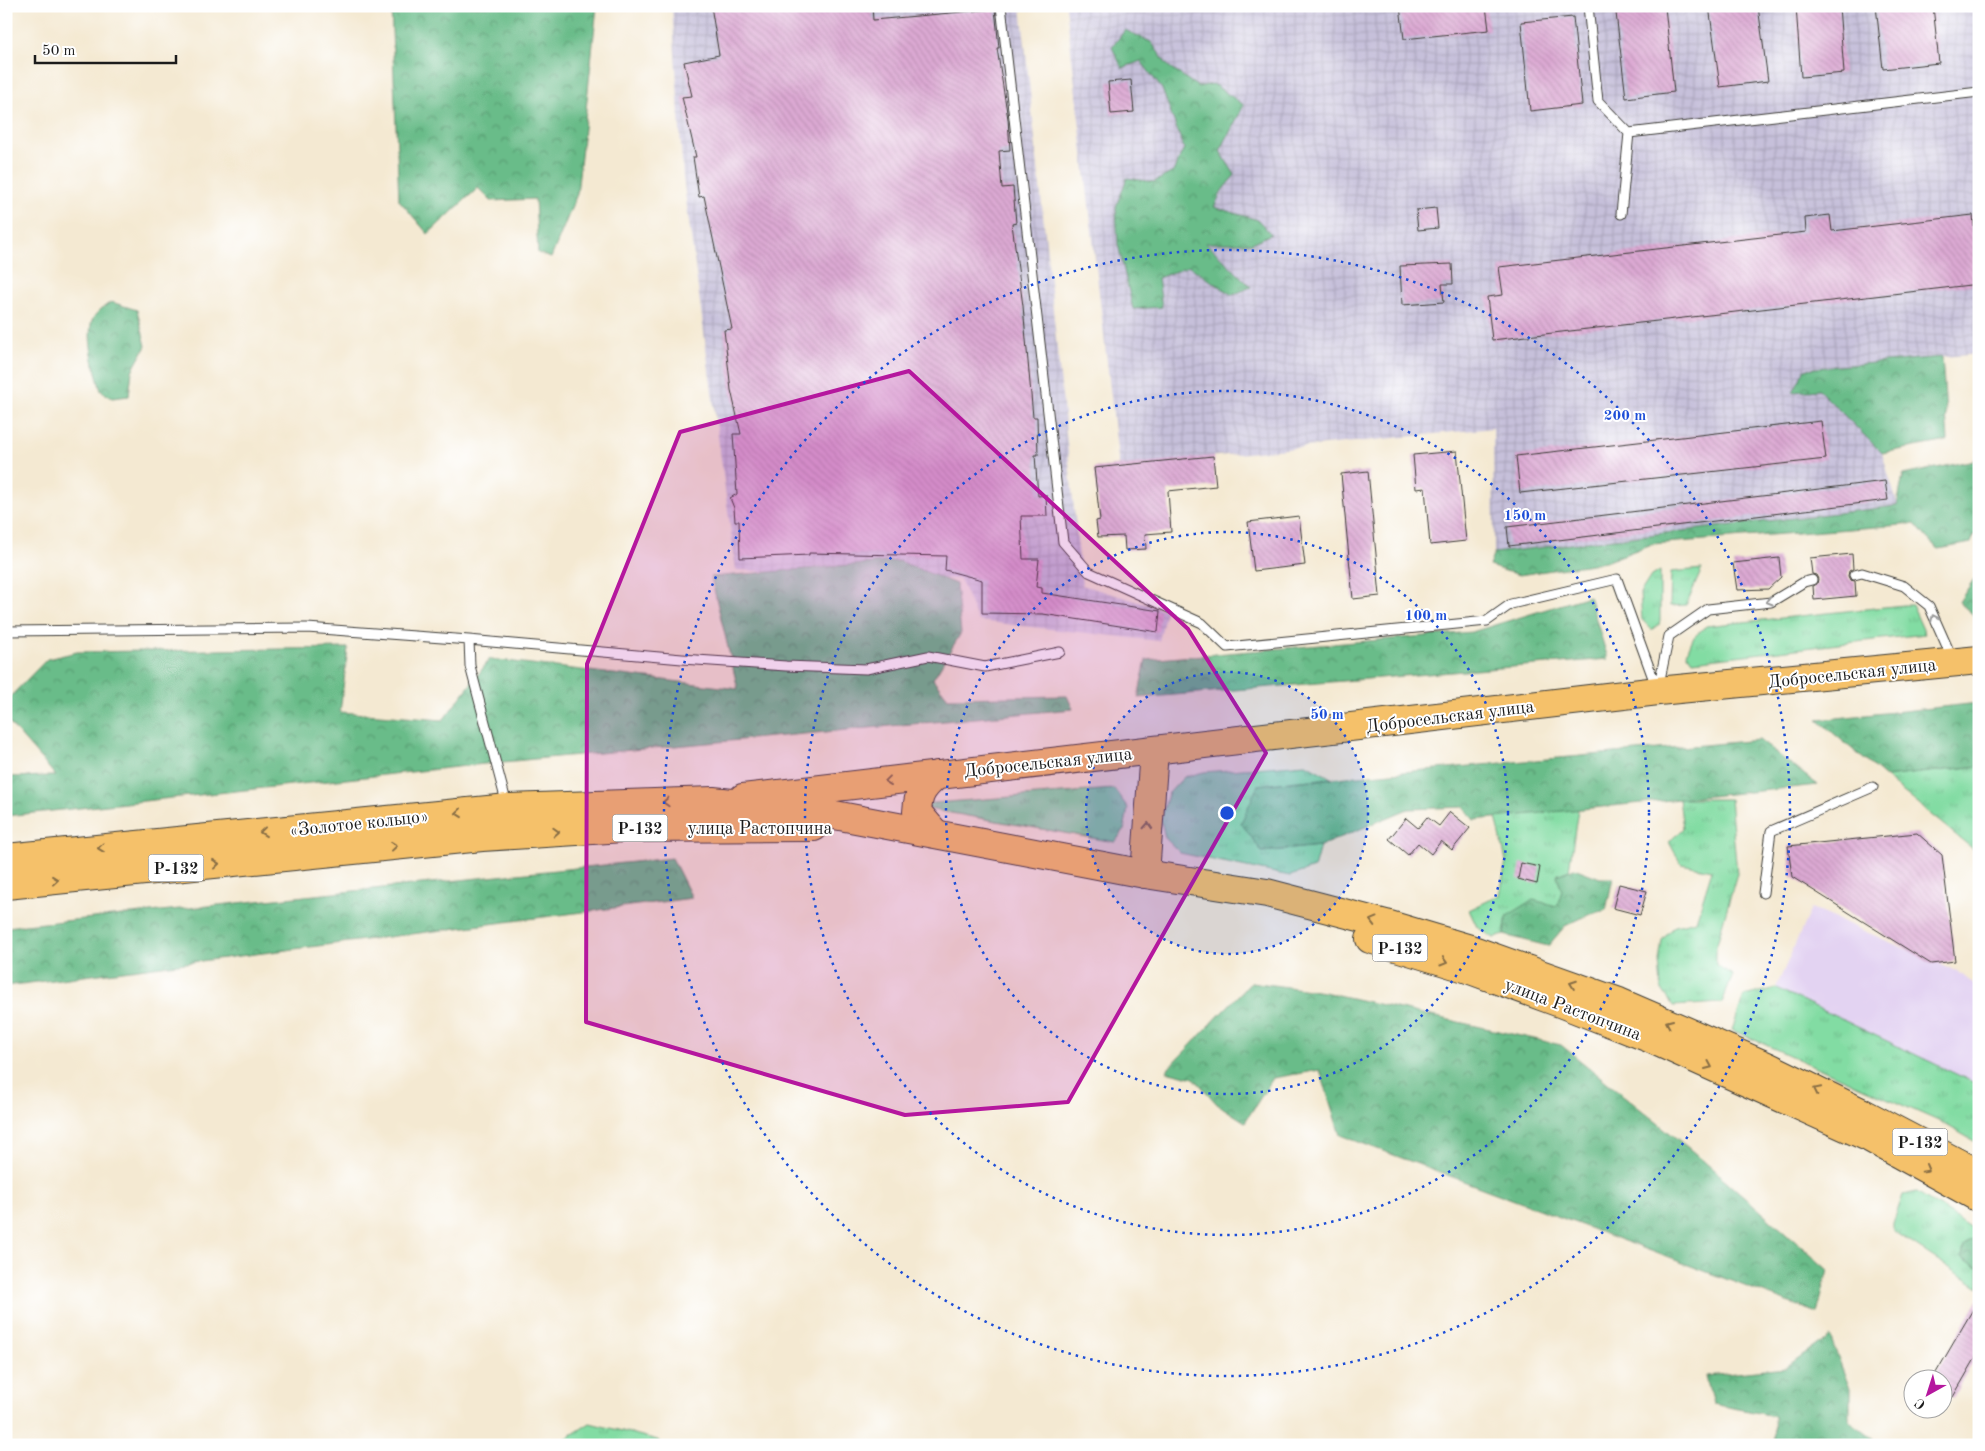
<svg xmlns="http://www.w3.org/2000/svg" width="1985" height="1451" viewBox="0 0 1985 1451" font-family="'Old Standard TT',serif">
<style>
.built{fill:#e3d3f2}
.industrial{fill:url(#industrial-grid)}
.grass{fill:url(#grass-tufts);stroke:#4f7c60}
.forest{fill:url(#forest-crowns);stroke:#426c52}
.building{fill:url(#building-back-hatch)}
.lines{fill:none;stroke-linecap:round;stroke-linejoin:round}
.service-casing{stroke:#3c3b37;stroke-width:11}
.primary-casing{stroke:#3c3b37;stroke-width:30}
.trunk-casing{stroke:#3c3b37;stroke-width:30}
.service{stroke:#fff;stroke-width:9}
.primary{stroke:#f5c16b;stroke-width:28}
.trunk{stroke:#f5c16b;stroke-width:28}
.oneway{stroke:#999}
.oneway2{stroke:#886e44}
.marked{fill:#b5179e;fill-opacity:0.2;stroke:#b5179e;stroke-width:4;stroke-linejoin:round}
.ring{fill:none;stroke:#1d4ed8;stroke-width:2.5;stroke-dasharray:2.5 5}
.labels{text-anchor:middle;stroke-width:4;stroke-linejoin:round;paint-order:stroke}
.shield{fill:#fff;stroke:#606060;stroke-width:1}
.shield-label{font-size:16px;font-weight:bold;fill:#1c1c1c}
.street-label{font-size:18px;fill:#1c1c1c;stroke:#fff}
.centre{fill:#1d4ed8;stroke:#fff;stroke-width:2.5}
.ring-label{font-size:15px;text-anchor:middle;font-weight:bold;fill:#1d4ed8;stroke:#fff;stroke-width:4;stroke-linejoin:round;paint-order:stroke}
</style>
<defs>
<pattern id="industrial-grid" width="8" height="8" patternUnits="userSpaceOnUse" patternTransform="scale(1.25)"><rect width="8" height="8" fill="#c6c0da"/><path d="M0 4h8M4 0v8" fill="none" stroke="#aaa4ba"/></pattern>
<pattern id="grass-tufts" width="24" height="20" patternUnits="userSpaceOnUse" patternTransform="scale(1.25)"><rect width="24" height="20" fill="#82dca3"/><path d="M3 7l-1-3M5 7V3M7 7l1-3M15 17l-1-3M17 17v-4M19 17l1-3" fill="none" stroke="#70bc8c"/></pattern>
<pattern id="forest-crowns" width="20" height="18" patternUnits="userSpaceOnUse" patternTransform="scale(1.25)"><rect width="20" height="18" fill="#69bc89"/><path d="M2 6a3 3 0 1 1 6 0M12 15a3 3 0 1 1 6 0" fill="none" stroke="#56986f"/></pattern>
<pattern id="building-back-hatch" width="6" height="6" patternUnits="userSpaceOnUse" patternTransform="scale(1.25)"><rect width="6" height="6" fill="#dca9d3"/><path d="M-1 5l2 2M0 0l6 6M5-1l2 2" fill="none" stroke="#bc91b5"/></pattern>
</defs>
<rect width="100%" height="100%" fill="#fff"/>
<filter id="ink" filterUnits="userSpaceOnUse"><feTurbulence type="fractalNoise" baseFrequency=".02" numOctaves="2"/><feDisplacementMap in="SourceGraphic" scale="10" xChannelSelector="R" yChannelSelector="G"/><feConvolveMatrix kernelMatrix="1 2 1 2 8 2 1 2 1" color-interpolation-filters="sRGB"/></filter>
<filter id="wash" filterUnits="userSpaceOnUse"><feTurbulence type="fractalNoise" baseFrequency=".0096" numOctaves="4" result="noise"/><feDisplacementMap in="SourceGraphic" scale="20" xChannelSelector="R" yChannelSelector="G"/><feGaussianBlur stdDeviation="1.12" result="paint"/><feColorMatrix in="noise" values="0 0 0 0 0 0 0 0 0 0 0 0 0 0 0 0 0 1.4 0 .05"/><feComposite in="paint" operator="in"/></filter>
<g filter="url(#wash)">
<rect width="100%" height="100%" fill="#f4e9d2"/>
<path class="built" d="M1811 908 1959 972 1979 989V1085L1776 988Z"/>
<path class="industrial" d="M672 6H1021L1082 585 1166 610 1159 641 978 621 960 579 736 570 683 177Z
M1066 6H1979V354L1805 369 1819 389 1882 453 1898 506 1494 553 1493 428 1119 466Z"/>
<path class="grass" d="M1702 569 1686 605 1670 606 1671 572Z
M1660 571V621L1659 625 1652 630 1642 620 1640 593 1651 576Z
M1903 605H1912L1925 634 1693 661 1687 653 1693 638 1706 626Z
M1306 764 1331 778 1258 785 1262 852 1320 846 1314 868 1290 876 1180 853 1165 838 1161 820 1168 794 1184 777 1204 772Z
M1979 766V851L1973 849 1885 777Z
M1114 789 1128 808 1124 830 1115 842 923 808 922 804Z
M1679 799H1730L1737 873 1716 947V965L1733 975 1722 1003 1673 1006 1661 988 1659 961 1662 940 1675 926 1696 921 1712 870 1681 864 1669 842 1683 828Z
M1578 809 1569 870 1557 875 1562 891 1557 906 1507 916 1504 935 1494 938 1477 927 1469 910 1500 895 1506 861 1496 817Z
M1776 988 1979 1085V1144L1943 1123 1732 1030 1744 996Z
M1917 1192 1977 1232 1979 1237 1964 1245 1962 1257 1979 1268V1287L1893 1231V1223L1903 1195Z
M590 1423 658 1440 661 1445H556Z"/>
<path class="forest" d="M391 6H597L577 194 551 258 538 253 535 199 491 201 478 188 428 234 399 200Z
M1125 30 1151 42 1168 66 1198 87 1213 84 1244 105 1220 151 1235 175 1223 189 1214 207 1258 220 1271 234 1252 243H1206L1251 287 1232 295 1189 266 1158 278 1162 307 1133 309 1118 244 1116 207 1127 178 1154 182 1173 172 1184 148 1162 89 1141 61 1122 68 1112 47Z
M111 302 137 310 146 346 132 371 129 396 112 398 101 391C96 373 86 339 92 321 95 312 104 307 111 302Z
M1942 357 1948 441 1882 453 1819 390 1793 392 1805 369Z
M1979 459V536L1974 535 1971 543 1939 549C1928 541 1924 534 1915 524L1652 544 1605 562 1519 575 1489 566 1494 553 1897 506 1903 475Z
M899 561 956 584 961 633 933 679 948 698 1067 696 1073 709 503 762 6 816V777L56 776 6 719V701L47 659 77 652 348 648 340 712 443 720 490 659 738 689 711 577Z
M1979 578V620L1959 602 1974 579Z
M1589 596 1608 659 1138 698 1146 660 1472 632Z
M1979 703V766L1885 777 1818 720Z
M1759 740 1818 785 1474 820 1464 807 1408 809 1320 846 1262 852 1241 823 1258 785Z
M672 858 692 898 6 986V927Z
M1574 868 1600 878H1613L1606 910 1588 915 1565 926 1548 946 1504 935 1507 916 1533 900 1557 906 1562 891 1557 875Z
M1251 982 1324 992 1561 1045 1691 1150 1828 1270 1817 1313 1340 1135 1320 1070 1273 1078 1245 1122 1217 1104 1194 1078 1166 1071Z
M1979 1237V1268L1962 1257 1964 1245Z
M1830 1336 1850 1389V1421L1882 1445H1775L1774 1416 1713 1404 1706 1376 1786 1368Z"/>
<g id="blocks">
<path class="building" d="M711 6H872L873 20 995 9 999 48H997L1008 119 1010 150 999 151 1002 188 1013 187 1016 223 1012 224 1023 306 1033 417H1037L1038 455H1035L1038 496 1046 495 1047 516H1021L1023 559H1039L1036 587 1042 588V593L1160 611 1158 632 1043 614 982 613V580L945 570 946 556 809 553V555L740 558 739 521H735L734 508 730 498 737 494 733 434H741L731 390 724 330 732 329 704 196 699 197 693 157H696L682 97 692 96 684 62 719 55Z
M1400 6H1486L1489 30 1404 39Z
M1709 6H1758L1768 81 1720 87Z
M1796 6H1839L1844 73 1801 77Z
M1876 6H1933L1939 63 1883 69Z
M1665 7 1674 92 1626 98 1616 13Z
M1573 17 1582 105 1530 111 1521 22Z
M1131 80 1134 112 1111 114 1108 82Z
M1436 208 1438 228 1418 230 1416 210Z
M1830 215 1832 231 1973 215 1979 284 1492 340 1487 297 1503 295 1499 267 1806 232 1805 218Z
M1452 264 1453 284H1442L1444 302 1402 305 1400 266Z
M1821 421 1826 459 1520 493 1516 456Z
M1457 451 1466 541 1430 545 1425 488 1416 489 1413 455Z
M1213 456 1216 486 1168 491 1171 532 1145 534 1146 549 1125 550 1124 536 1098 537 1096 521 1100 520 1094 468Z
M1368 471 1380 596 1353 599 1341 474Z
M1885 481 1888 500 1509 546 1507 527Z
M1299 516 1305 565 1254 571 1248 522Z
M1852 554 1853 569 1849 571 1848 576 1850 580 1855 581 1856 596 1814 600 1813 586 1817 584 1818 579 1816 575 1812 574 1810 558Z
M1779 558 1781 577 1768 589 1737 590 1733 563Z
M1450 812 1470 828 1452 850 1441 841 1431 854 1418 843 1408 855 1389 839 1406 818 1418 828 1427 817 1439 826Z
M1917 833 1942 855 1955 961 1931 964 1792 877 1788 846Z
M1521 863 1540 867 1537 884 1518 879Z
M1619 884 1647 891 1640 915 1613 908Z
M1979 1299V1352L1953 1397 1942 1391V1378H1933Z"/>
</g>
</g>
<g filter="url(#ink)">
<use href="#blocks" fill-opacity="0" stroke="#3c3b37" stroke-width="1"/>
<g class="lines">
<defs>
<path id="service" d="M1001 6 1063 542 1089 572 1202 623 1227 647 1487 621 1511 604 1617 579 1657 689
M1588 6 1598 101 1629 133
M1621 214 1629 133 1979 92
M1854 575 1862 573 1904 586 1929 606 1953 660
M6 631 307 628 469 640 682 659 786 666 866 669 928 656 985 667 1060 652
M469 640 470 666 507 805
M1658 689 1669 636 1708 609 1771 602 1804 582 1812 580
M1763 893 1771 831 1873 787"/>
<path id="primary" d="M743 798 1658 691 1979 660
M935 833 917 812C918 793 923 787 937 775
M1145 874 1154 751"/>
<path id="trunk" d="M6 858 508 808 713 801 819 812 1145 874 1267 893 1386 924 1470 949 1619 1002 1767 1066 1861 1112 1979 1174
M6 885 482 837 624 828 814 827
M1370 939 1465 968 1560 1003 1649 1038 1868 1137 1979 1198"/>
</defs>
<use href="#service" class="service-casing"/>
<use href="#primary" class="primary-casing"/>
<use href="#trunk" class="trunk-casing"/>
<use href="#service" class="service"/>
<use href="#primary" class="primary"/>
<use href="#trunk" class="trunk"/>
</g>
<defs><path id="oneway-chevron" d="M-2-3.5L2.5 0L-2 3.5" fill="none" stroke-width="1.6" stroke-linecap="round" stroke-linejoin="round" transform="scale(1.25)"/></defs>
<g class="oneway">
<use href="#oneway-chevron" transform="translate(1769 601) rotate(164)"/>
<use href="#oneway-chevron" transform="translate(1934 618) rotate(-115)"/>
</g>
<g class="oneway2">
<use href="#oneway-chevron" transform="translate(888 781) rotate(173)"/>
<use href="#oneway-chevron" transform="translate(666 802) rotate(178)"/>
<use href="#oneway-chevron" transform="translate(459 813) rotate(174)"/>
<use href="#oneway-chevron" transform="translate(1148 826) rotate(-87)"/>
<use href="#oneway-chevron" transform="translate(263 832) rotate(174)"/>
<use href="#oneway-chevron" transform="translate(556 832) rotate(-3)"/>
<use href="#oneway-chevron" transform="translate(394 846) rotate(-6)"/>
<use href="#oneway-chevron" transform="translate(101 848) rotate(174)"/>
<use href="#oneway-chevron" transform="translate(216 864) rotate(-6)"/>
<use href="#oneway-chevron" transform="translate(55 880) rotate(-6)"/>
<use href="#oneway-chevron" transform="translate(1373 921) rotate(-165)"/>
<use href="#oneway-chevron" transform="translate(1444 962) rotate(17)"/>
<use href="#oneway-chevron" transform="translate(1573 984) rotate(-160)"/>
<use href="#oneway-chevron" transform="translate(1669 1023) rotate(-156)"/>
<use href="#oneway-chevron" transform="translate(1709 1066) rotate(24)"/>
<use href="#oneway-chevron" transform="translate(1817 1090) rotate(-154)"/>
<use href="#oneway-chevron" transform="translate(1926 1169) rotate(29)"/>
</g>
</g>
<path class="marked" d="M909 371 1188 629 1266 753 1068 1102 905 1115 586 1022 587 664 680 432Z"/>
<circle cx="1227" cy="813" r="141" fill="#1d4ed8" fill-opacity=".12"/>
<g class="ring">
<circle cx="1227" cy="813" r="141"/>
<circle cx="1227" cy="813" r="281"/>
<circle cx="1227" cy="813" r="422"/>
<circle cx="1227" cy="813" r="563"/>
</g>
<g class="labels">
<g class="shield">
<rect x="612.5" y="814.5" width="55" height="27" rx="4"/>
<rect x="148.5" y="854.5" width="55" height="27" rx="4"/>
<rect x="1372.5" y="934.5" width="55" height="27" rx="4"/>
<rect x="1892.5" y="1128.5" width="55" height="27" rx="4"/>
</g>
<g class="shield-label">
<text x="640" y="834">Р-132</text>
<text x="176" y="874">Р-132</text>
<text x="1400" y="954">Р-132</text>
<text x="1920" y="1148">Р-132</text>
</g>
<g class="street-label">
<text transform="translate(1852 673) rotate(-6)" y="6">Добросельская улица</text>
<text transform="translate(1450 716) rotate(-7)" y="6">Добросельская улица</text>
<text transform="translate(1048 762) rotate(-6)" y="6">Добросельская улица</text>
<text transform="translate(359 823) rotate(-6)" y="6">«Золотое кольцо»</text>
<text x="760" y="834">улица Растопчина</text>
<text transform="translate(1573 1009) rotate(21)" y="6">улица Растопчина</text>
</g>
</g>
<circle cx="1227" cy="813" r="8" class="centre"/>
<g class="ring-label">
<text x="1625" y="420">200 m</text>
<text x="1525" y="520">150 m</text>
<text x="1426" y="620">100 m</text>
<text x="1327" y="719">50 m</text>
</g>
<rect width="1985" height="1451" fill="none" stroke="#fff" stroke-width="25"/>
<g transform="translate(1928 1394) rotate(219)"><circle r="24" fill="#ffffff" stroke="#a4a4a4"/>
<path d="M0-4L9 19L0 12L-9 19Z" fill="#b5179e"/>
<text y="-8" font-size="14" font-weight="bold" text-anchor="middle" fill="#1c1c1c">С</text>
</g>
<path d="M35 55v8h141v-8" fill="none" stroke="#1c1c1c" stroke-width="2.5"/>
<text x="42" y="55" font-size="15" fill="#1c1c1c" stroke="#ffffff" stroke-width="4" paint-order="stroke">50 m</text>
</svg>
